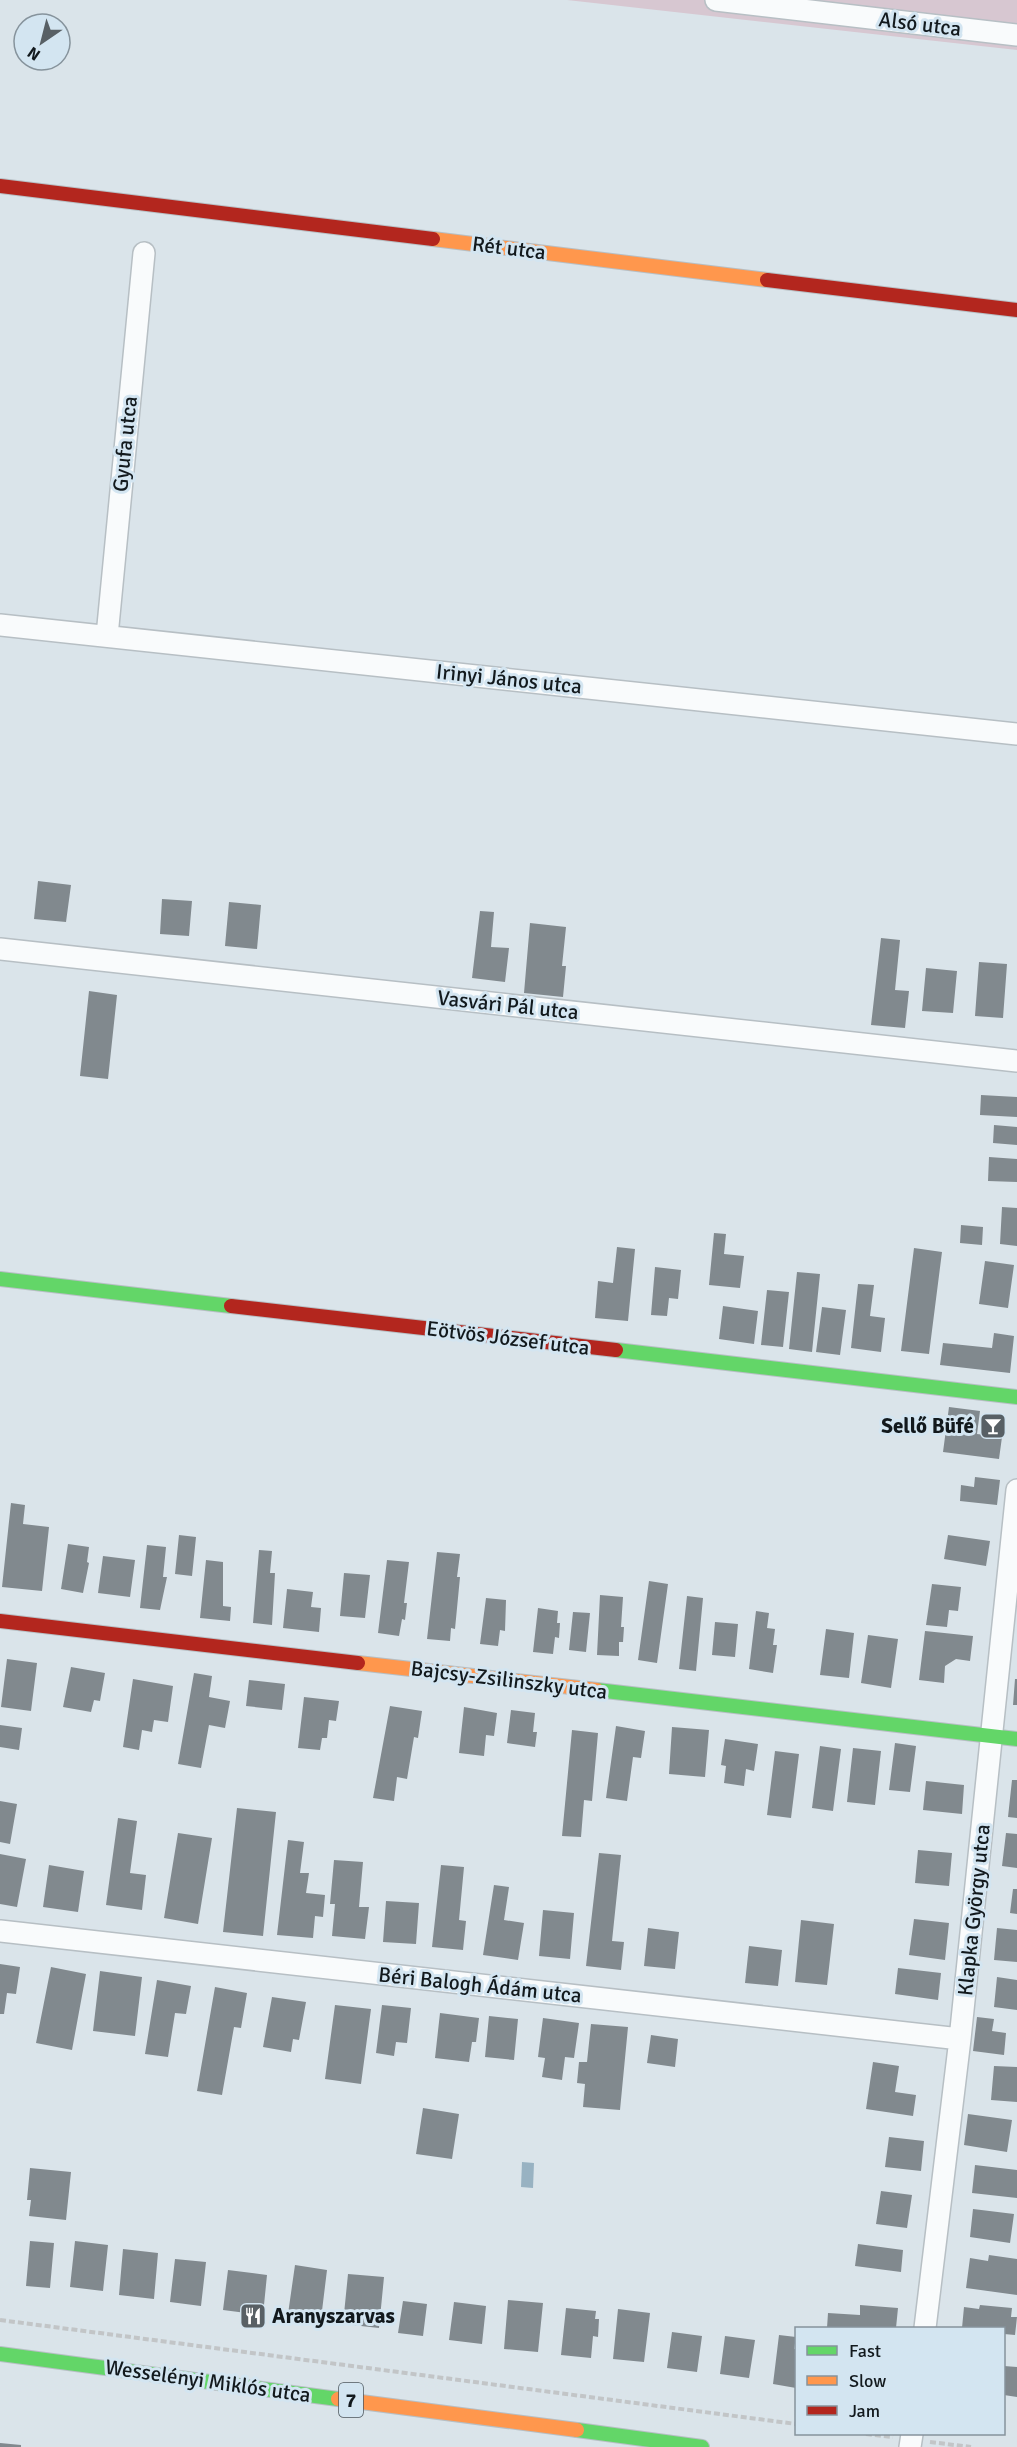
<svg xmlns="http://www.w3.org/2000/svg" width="1017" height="2447" viewBox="0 0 1017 2447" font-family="Signika,sans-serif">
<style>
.green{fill:#d7c7d1}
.water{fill:#98b2c2}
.building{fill:#81898e}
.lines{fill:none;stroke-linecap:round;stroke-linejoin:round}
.street-casing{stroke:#b7bfc4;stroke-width:24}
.fast-casing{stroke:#b7bfc4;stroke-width:16}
.slow-casing{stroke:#b7bfc4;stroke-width:16}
.jam-casing{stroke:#b7bfc4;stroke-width:16}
.path{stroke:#c2c5c7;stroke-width:4;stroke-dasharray:6 3;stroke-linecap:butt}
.street{stroke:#f9fbfc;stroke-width:21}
.fast{stroke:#63d668;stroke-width:14}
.slow{stroke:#ff974d;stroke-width:14}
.jam{stroke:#b3261e;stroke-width:14}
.labels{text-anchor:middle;stroke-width:6;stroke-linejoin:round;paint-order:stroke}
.shield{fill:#d3e5f1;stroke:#4c565d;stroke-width:1.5}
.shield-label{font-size:20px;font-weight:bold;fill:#12191d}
.street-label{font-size:21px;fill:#12191d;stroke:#d3e5f1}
.poi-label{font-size:21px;font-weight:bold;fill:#12191d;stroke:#d3e5f1;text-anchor:end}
</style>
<rect width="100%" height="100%" fill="#dae4ea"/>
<path class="green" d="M567 0H1017V50Z"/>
<path class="water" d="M522 2162 534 2163 533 2188 521 2187Z"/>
<path class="building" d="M38 881 71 885 66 922 34 919Z
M162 899 192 901 189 936 160 934Z
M229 902 261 905 257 949 225 946Z
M480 911 494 912 491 947 509 948 505 982 472 978Z
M530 923 566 927 562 966H566L563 997 524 993Z
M881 938 900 940 895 990 909 991 905 1028 871 1025Z
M979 962 1007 964 1003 1018 975 1016Z
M926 968 957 971 953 1013 922 1011Z
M89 991 117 995 108 1079 80 1076Z
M981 1095 1017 1097V1117L980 1115Z
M994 1125 1017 1127V1145L993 1143Z
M989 1157 1017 1159V1182L988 1181Z
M1002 1207 1017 1208V1246L1000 1244Z
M961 1225 983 1227 982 1245 960 1243Z
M714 1233 726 1234 724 1254 744 1256 740 1288 709 1285Z
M617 1247 635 1249 628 1321 595 1318 598 1281 613 1283Z
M914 1248 942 1252 929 1354 901 1351Z
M985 1261 1014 1265 1008 1308 979 1304Z
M655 1267 681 1270 678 1299 669 1298 667 1316 651 1315Z
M797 1272 820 1274 812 1352 789 1349Z
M858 1284 874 1285 870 1316 885 1318 881 1352 851 1348Z
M767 1290 789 1292 783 1347 761 1345Z
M723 1306 758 1311 754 1344 719 1339Z
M822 1307 846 1310 840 1355 816 1352Z
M994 1333 1014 1336 1010 1373 940 1365 943 1343 992 1348Z
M949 1407 980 1411 977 1434 1002 1437 999 1459 943 1452Z
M975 1477 1000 1480 997 1505 960 1501 961 1485 974 1487Z
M11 1503 25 1505 23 1524 49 1527 42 1591 2 1587Z
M179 1535 196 1537 192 1576 175 1574Z
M948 1535 990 1541 986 1566 944 1559Z
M68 1544 89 1547 87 1562 89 1563 83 1593 61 1589Z
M147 1545 166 1547 163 1577H167L160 1610 140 1608Z
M259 1550 272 1551 270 1573H275L272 1625 253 1623Z
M437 1552 460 1554 457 1577H460L455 1629 451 1628 450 1641 427 1639Z
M103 1556 135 1560 130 1597 98 1593Z
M206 1560 223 1562V1606L231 1607 230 1621 200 1618Z
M387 1560 409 1562 404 1603H407L405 1620 402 1619 399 1636 378 1633Z
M344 1573 370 1575 365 1618 340 1616Z
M649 1581 668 1584 657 1663 638 1660Z
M932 1584 961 1587 958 1611 949 1610 947 1627 926 1625Z
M287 1589 313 1592 311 1607 321 1608 319 1632 283 1628Z
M600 1595 623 1597 621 1627H624L623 1642H619V1656L597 1655Z
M687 1596 703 1598 696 1671 679 1669Z
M486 1598 506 1600 505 1631 500 1630 498 1646 480 1644Z
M538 1608 558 1611 557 1623H560L559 1638 555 1637 553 1654 533 1652Z
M756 1611 769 1613 767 1628 775 1629 773 1645H777L773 1673 749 1669Z
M573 1612 590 1613 586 1652 569 1650Z
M715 1622 738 1624 735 1657 712 1655Z
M826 1629 854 1633 849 1678 820 1675Z
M925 1631 973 1636 970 1661 956 1659 945 1666 944 1683 919 1680Z
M868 1635 898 1639 891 1688 861 1683Z
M7 1659 37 1663 31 1711 1 1707Z
M71 1667 105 1673 100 1701 94 1700 91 1712 63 1707Z
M194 1673 212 1676 209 1697 230 1701 225 1728 209 1725 201 1768 178 1764Z
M133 1679 173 1686 168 1722 154 1720 152 1732 142 1730 139 1750 123 1747Z
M1015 1679H1017V1705H1013Z
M249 1680 285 1684 282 1710 246 1706Z
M304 1697 339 1701 336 1721 329 1720 327 1738H322L320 1750 298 1748Z
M390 1706 422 1711 418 1738 414 1737 407 1779 397 1777 394 1801 373 1798Z
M464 1707 497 1713 494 1736 486 1735 484 1756 459 1753Z
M511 1710 535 1713 533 1732H537L535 1747 507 1743Z
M0 1725 22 1728 19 1750 0 1747Z
M616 1726 645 1731 641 1758 633 1757 627 1801 606 1798Z
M672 1727 709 1730 705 1777 669 1774Z
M572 1730 598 1733 592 1801 584 1800 581 1837 562 1836Z
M725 1739 758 1744 754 1771 746 1769 744 1786 724 1783 726 1766 721 1765Z
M895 1743 916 1746 910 1792 889 1790Z
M820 1746 841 1749 833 1811 812 1808Z
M853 1748 881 1751 875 1805 847 1802Z
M775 1751 799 1754 791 1818 767 1815Z
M1012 1780H1017V1818L1008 1817Z
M926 1781 964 1785 962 1814 923 1810Z
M0 1801 17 1804 10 1844 0 1842Z
M237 1808 276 1812 263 1936 223 1932Z
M118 1818 137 1821 130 1873 146 1875 142 1910 106 1905Z
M178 1833 212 1838 198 1924 164 1918Z
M1006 1833 1017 1834V1868L1002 1866Z
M288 1840 304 1842 300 1873H309L306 1893 325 1895 323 1917 315 1916 313 1938 277 1935Z
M918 1850 952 1853 949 1886 915 1883Z
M599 1853 621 1855 612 1941 624 1942 621 1970 586 1966Z
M0 1854 26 1859 17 1907 0 1904Z
M334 1860 363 1862 359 1907H369L365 1939 332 1936 335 1904H330Z
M49 1865 84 1871 78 1912 43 1907Z
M441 1865 464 1867 459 1920 466 1921 463 1950 432 1947Z
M494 1885 509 1887 504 1920 524 1923 518 1960 483 1955Z
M1013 1889H1017V1914L1010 1913Z
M386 1901 419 1903 416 1944 383 1942Z
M543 1910 574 1913 570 1959 539 1956Z
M914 1919 949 1923 945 1960 909 1955Z
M801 1920 834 1924 827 1985 795 1982Z
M648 1928 679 1932 675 1969 644 1966Z
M997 1928 1017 1930V1962L994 1960Z
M749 1946 782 1950 778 1986 745 1983Z
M0 1964 20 1967 16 1994 7 1993 4 2014H0Z
M51 1967 86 1974 72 2050 36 2043Z
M898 1968 941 1973 938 2000 895 1994Z
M100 1971 142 1977 135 2036 93 2031Z
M997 1977 1017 1980V2010L994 2007Z
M157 1980 191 1986 186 2014 175 2013 168 2057 145 2054Z
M215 1987 247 1993 241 2028 234 2027 222 2095 197 2091Z
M272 1997 306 2002 299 2040 293 2039 291 2052 263 2047Z
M335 2005 371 2009 361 2084 325 2079Z
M382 2005 411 2008 407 2043 396 2042 394 2056 376 2053Z
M440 2013 479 2018 476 2042H472L469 2062 435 2058Z
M489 2016 518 2019 514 2060 485 2057Z
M977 2017 994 2019 992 2031 1006 2033 1004 2055 973 2051Z
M543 2018 579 2023 574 2058 565 2057 562 2080 542 2077 545 2058 538 2057Z
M591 2024 628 2027 620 2110 583 2107 585 2084 577 2083 579 2062H587Z
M651 2035 678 2039 675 2067 647 2063Z
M873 2062 899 2066 895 2092 916 2095 913 2116 866 2109Z
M994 2066 1017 2067V2102L991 2100Z
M423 2108 459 2114 452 2159 416 2154Z
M968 2114 1012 2120 1007 2152 964 2145Z
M889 2137 924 2141 921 2171 885 2167Z
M975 2165 1017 2170V2198L972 2193Z
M30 2168 71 2172 66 2220 29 2216 31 2200H27Z
M881 2191 912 2195 907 2228 876 2224Z
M973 2209 1014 2214 1010 2243 970 2237Z
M30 2241 54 2243 50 2288 26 2286Z
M75 2241 108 2245 103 2291 70 2287Z
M858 2244 903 2250 901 2272 855 2266Z
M123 2249 158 2253 154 2299 119 2295Z
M989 2255 1017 2259V2295L966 2288 970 2258 988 2261Z
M175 2259 206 2262 201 2306 170 2302Z
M295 2265 327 2270 321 2319 288 2314Z
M228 2270 267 2275 263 2315 223 2310Z
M348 2274 384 2277 379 2328 343 2324Z
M508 2300 543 2303 538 2352 504 2349Z
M403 2301 427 2304 423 2336 398 2333Z
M454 2302 486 2306 482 2344 449 2340Z
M860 2305 898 2308 896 2328H827L828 2313 860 2315Z
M980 2305 1012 2308 1011 2317H1017L1015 2335 1004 2334V2328H962L964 2307 979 2309Z
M566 2308 596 2311 595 2319H599L598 2337 593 2336 591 2358 561 2355Z
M618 2309 650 2313 644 2362 613 2359Z
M672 2332 702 2336 697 2372 667 2368Z
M779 2335 796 2337 794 2349H796V2388L773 2384Z
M725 2336 755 2340 749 2378 720 2374Z
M1004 2366 1017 2367V2397L1004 2395Z
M0 2443 21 2445V2447H0Z"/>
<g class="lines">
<defs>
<path id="street" d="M716 0 1017 35
M0 625 1017 734
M107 636 144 253
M0 949 1017 1061
M0 1931 960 2039
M925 2328 960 2039 1017 1490
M910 2447 912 2434"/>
<path id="fast" d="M0 1279 231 1306
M616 1350 1017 1397
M597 1690 1017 1739
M0 2354 338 2399
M577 2430 702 2447"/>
<path id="slow" d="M433 239 767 280
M358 1663 597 1690
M338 2399 577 2430"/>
<path id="jam" d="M0 186 433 239
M767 280 1017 310
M231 1306 616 1350
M0 1621 358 1663"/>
</defs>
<use href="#street" class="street-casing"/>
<use href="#fast" class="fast-casing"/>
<use href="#slow" class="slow-casing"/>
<use href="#jam" class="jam-casing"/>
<path class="path" d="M0 2320 796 2424
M866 2434 893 2437
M930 2442 971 2447"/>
<use href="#street" class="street"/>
<use href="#fast" class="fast"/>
<use href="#slow" class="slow"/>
<use href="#jam" class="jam"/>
</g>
<defs>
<symbol id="bar-square" viewBox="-11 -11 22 22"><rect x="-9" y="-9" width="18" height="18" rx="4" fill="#586065" stroke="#d3e5f1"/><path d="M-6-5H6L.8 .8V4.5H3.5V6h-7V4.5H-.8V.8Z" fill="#fff"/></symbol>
<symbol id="restaurant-square" viewBox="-11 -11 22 22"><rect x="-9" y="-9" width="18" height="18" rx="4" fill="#586065" stroke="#d3e5f1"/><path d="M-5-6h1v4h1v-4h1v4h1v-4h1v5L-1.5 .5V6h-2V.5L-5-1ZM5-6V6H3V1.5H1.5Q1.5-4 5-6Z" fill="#fff"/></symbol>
</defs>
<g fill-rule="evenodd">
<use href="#bar-square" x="978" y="1411" width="30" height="30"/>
<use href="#restaurant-square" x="238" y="2301" width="30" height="30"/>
</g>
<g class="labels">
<rect class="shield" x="339" y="2383" width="24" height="34" rx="4.5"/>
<g class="shield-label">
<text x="351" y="2407">7</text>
</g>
<g class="street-label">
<text transform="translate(920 24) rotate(7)" y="7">Alsó utca</text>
<text transform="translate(509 248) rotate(7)" y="7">Rét utca</text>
<text transform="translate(125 444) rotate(-84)" y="7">Gyufa utca</text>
<text transform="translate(509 679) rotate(6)" y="7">Irinyi János utca</text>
<text transform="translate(508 1005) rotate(6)" y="7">Vasvári Pál utca</text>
<text transform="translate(508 1338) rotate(7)" y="7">Eötvös József utca</text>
<text transform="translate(509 1680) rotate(7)" y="7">Bajcsy-Zsilinszky utca</text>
<text transform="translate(974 1910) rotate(-84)" y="7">Klapka György utca</text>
<text transform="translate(480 1985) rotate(6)" y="7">Béri Balogh Ádám utca</text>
<text transform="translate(208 2381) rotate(8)" y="7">Wesselényi Miklós utca</text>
</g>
<g class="poi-label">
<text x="974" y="1433">Sellő Büfé</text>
<text x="272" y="2323" text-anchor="start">Aranyszarvas</text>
</g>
</g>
<rect x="795" y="2327" width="210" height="108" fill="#d3e5f1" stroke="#86939c" stroke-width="1.5"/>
<rect x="807" y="2346" width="30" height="9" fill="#63d668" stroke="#86939c" stroke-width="1.5"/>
<text x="849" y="2357" font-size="18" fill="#12191d">Fast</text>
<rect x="807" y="2376" width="30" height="9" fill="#ff974d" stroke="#86939c" stroke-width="1.5"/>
<text x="849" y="2387" font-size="18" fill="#12191d">Slow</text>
<rect x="807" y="2406" width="30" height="9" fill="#b3261e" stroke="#86939c" stroke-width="1.5"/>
<text x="849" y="2417" font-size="18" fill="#12191d">Jam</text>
<g transform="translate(42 42) rotate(215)"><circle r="28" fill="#d3e5f1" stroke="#86939c" stroke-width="1.5"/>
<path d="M0-4.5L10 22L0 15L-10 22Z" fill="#586065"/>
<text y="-9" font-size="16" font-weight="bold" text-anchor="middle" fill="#12191d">N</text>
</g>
</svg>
